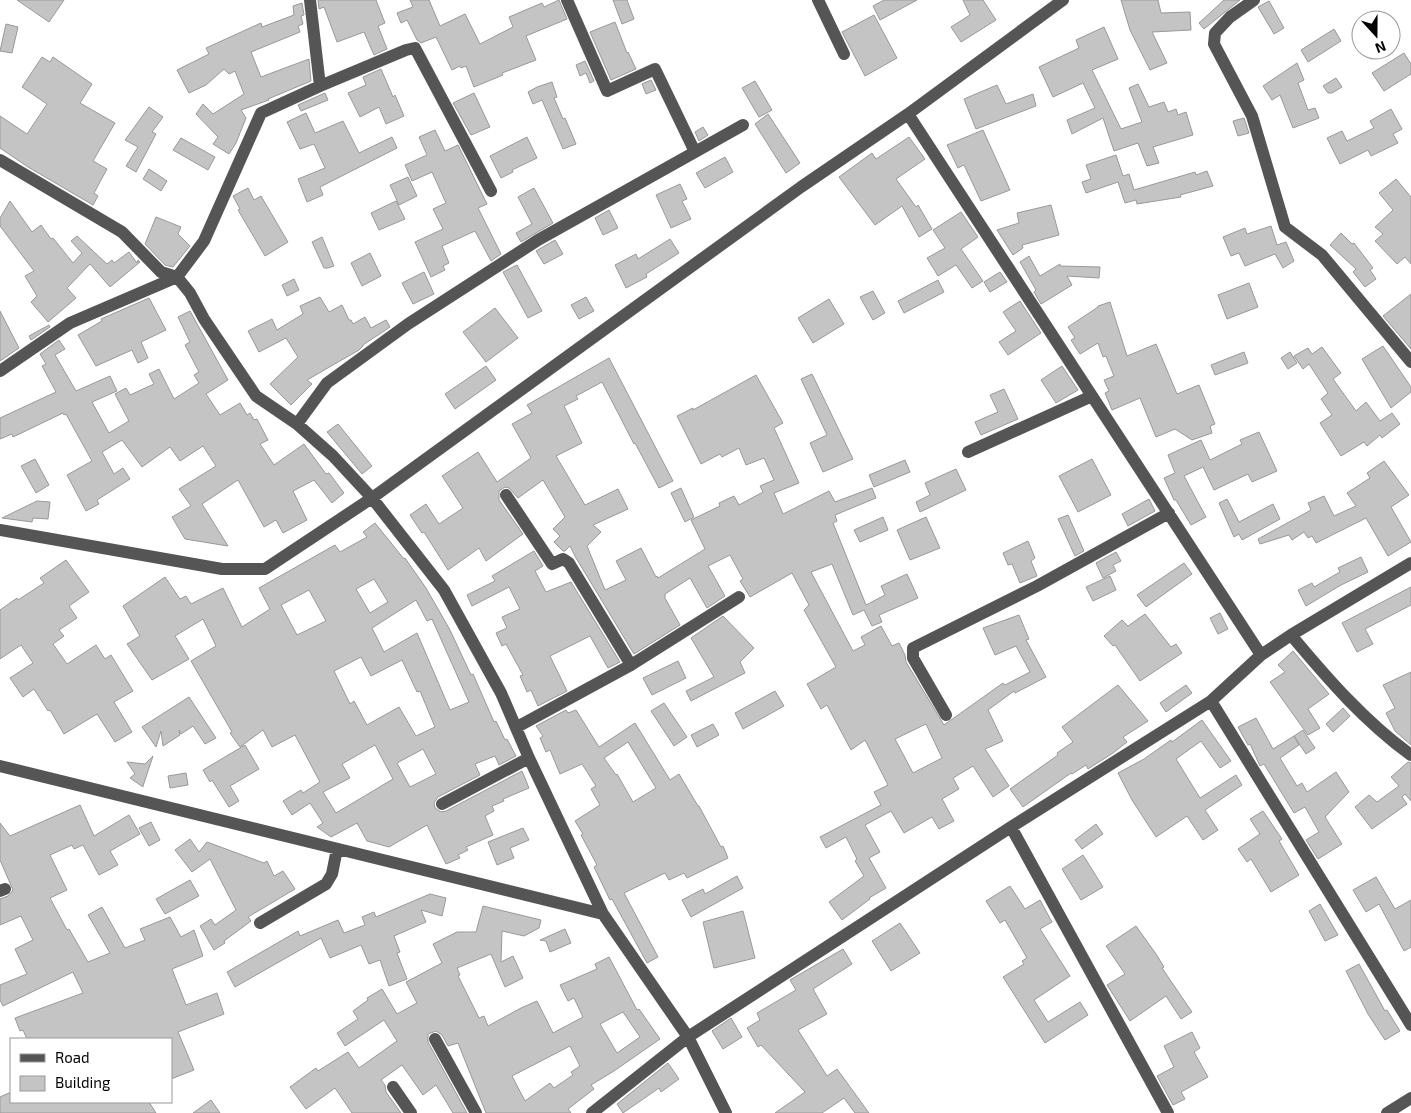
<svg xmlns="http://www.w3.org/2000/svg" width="1411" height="1113" viewBox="0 0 1411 1113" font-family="'Exo 2',sans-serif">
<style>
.building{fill:#c4c4c4;stroke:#999;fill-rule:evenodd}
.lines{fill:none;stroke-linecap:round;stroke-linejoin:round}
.minor{stroke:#555;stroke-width:12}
</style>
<rect width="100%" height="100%" fill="#fff"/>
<path class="building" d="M17 0H64L49 22Z
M318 0H376L385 23 378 26 387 49 374 55 364 32 337 42 324 7 319 9Z
M410 0H429L440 26 465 14 480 44 513 27 509 17 542 3 544 7 559 0 567 19 526 36 536 60 502 73 503 75 474 87 466 66 461 68 460 66 452 70 436 37 421 43 417 40 407 20 401 23 397 13 413 7Z
M613 0H627L634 19 622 24Z
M884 0H917L880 20 873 6Z
M963 0H983L996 20 961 42 951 27 970 15Z
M1121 0H1158L1161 13 1190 12 1191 30 1152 32 1167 63 1150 70 1130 30Z
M1224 0H1240L1204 29 1199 23Z
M1269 1 1284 28 1274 34 1258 7Z
M302 3 304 15 301 16 303 24 298 26 300 32 251 52 261 77 309 59 311 81 268 99 269 100 241 110 246 118 236 143 229 154 213 144 218 137 196 114 203 104 213 114 244 94 235 71 229 74 224 69 206 85 189 93 177 70 209 54 206 48 261 23 262 27 294 15 293 6Z
M874 15 897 58 865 76 842 32Z
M615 22 627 53 628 52 636 69 611 80 590 32Z
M6 24 18 27 12 53 0 51Z
M1104 27 1118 59 1092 70 1121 129 1142 122 1129 88 1138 84 1149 107 1164 102 1168 112 1176 109 1178 115 1186 112 1193 135 1153 147 1159 163 1147 166 1138 143 1114 151 1103 118 1072 134 1067 120 1095 108 1083 83 1053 97 1039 67 1079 48 1076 40Z
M1334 29 1341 41 1308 62 1301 50Z
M1404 53 1411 64V74L1384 91 1372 73Z
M42 57 50 62 53 57 92 84 80 103 115 123 93 161 107 169 94 193 98 196 93 205 28 167 0 148V116L27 134 47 104 22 87Z
M585 61 594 81 590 83 586 73 580 76 576 65Z
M1297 63 1304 80 1298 83 1308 110 1315 108 1319 118 1293 128 1280 95 1272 100 1263 86Z
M381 69 393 97 395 95 404 116 386 124 379 107 360 117 348 93 366 85 363 77Z
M1336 78 1342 87 1332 93H1328L1323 86Z
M651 80 656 90 646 94 642 84Z
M755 81 772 110 759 117 742 88Z
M552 82 557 97 554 98 563 119 565 118 576 144 563 149 542 100 533 104 528 92 537 87Z
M997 85 1006 104 1033 94 1036 106 976 129 964 99Z
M325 93 328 100 301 111 298 105Z
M474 93 490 127 471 135 453 103Z
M149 107 163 117 152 132 156 134 136 172 126 166 138 147 125 140Z
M1391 109 1402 129 1393 134 1398 143 1371 156 1368 150 1340 164 1327 138 1342 131 1347 141 1374 128 1370 121Z
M306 113 315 133 343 121 359 153 392 137 397 148 320 187 323 195 307 202 298 179 325 168 314 144 300 149 287 122Z
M768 114 800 163 786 173 755 124Z
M1244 118 1249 133 1238 136 1233 121Z
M703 127 708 135 699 141 695 132Z
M435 130 445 151 458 145 487 204 478 208 501 254 491 261 475 231 442 246 449 263 443 266 445 270 431 277 415 242 443 229 433 209 446 203 432 172 412 181 405 165 427 155 419 137Z
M983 130 1010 190 981 201 964 165 958 168 947 145Z
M527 137 537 158 512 170 513 172 501 178 490 156Z
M909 137 925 159 896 179 916 207 918 205 932 229 919 237 902 206 875 225 839 177 872 153 876 159Z
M181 138 215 157 208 170 173 150Z
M1116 155 1123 176 1129 174 1134 190 1195 172 1196 175 1207 171 1213 186 1180 195 1181 197 1137 204 1136 200 1125 203 1118 182 1086 193 1082 182 1091 179 1086 165Z
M725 157 733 172 705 188 696 173Z
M149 169 167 181 161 191 143 179Z
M408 177 417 196 399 205 390 185Z
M1396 179 1411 197V264L1405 257 1397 264 1375 241 1383 234 1375 227 1393 210 1379 193Z
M680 184 687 199 682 201 691 219 671 228 656 195Z
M248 188 254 200 261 196 288 242 265 256 238 210 240 209 233 196Z
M534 188 553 223 521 242 516 233 532 224 518 197Z
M10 201 32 232 41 225 51 239 53 238 73 263 82 253 71 241 77 236 107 264 112 260 114 263 129 252 137 263 138 260 140 262 110 287 90 264 67 288 76 298 48 322 31 302 37 296 25 276 34 271 0 226V218Z
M396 201 405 219 379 230 371 213Z
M1051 205 1059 235 1022 245 1023 248 1013 255 997 230 1019 223 1017 213Z
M609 210 618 228 603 235 595 218Z
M961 212 978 237 961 249 983 281 972 288 956 265 938 276 927 258 945 248 933 230Z
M156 217 181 227 178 234 190 246 173 267 165 265 145 244Z
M1271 226 1277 245 1286 242 1294 261 1283 268 1275 254 1245 266 1239 253 1231 256 1223 237 1245 228 1247 234Z
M1341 233 1352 244 1354 243 1373 268 1370 270 1376 279 1365 287 1353 272 1356 269 1330 245Z
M322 237 334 266 328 268H324L312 242Z
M670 239 679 253 646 274 647 277 626 288 615 265 636 254 638 259Z
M555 240 563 254 544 264 536 251Z
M370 253 381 276 362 286 351 263Z
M1029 256 1040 276 1060 264V266L1100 267 1099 278 1067 276 1072 285 1041 304 1034 292 1036 290 1020 262Z
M517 265 542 311 528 318 503 272Z
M424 272 434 294 413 304 402 283Z
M1000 272 1007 282 990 292 984 282Z
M294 279 299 290 287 296 282 285Z
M938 280 944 292 904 313 898 301Z
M1249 283 1258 307 1227 319 1218 295Z
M873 291 885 313 873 320 860 297Z
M1411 294V349L1383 316Z
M320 297 329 312 342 305 349 320H351L353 324 365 317 371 328 386 320 390 327 363 345V346L359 350 307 380 312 384 291 405 270 384 298 357 286 338 259 352 248 331 272 319 277 330 303 314 300 306Z
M586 297 594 311 579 319 571 305Z
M149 298 166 330 141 342 148 358 138 363 132 350 96 366 78 335 102 321 101 319Z
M829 299 844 324 813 343 798 318Z
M1020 301 1041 333 1008 355 999 342 1016 331 1003 312Z
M1110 302 1127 356 1156 344 1177 394 1199 385 1215 424 1210 426 1212 433 1192 440 1175 429 1156 437 1140 398 1112 410 1105 393 1109 391 1104 380 1114 376 1106 356 1103 357 1098 343 1080 354 1071 340 1075 338 1068 327 1098 307V306Z
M495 308 518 338 486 362 463 332Z
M0 311 19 348 0 361Z
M190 311 228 380 206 394 220 415 240 403 247 415 250 413 254 420 257 419 268 440 260 444 274 465 304 444 326 474 329 473 344 493 332 503 314 480 293 491 307 520 283 533 276 520 264 527 238 480 202 504 228 546 185 539 172 517 191 506 179 489 216 466 203 446 180 461 170 447 142 467 122 440 102 452 114 474 123 468 130 479 97 500 99 504 86 511 67 475 92 461 66 414 64 415 63 413 13 437 12 434 0 439V418L56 392 42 366 46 364 40 354 59 340 65 349 55 355 76 391 110 376 117 391 92 402 109 433 129 421 115 394 126 388 130 395 154 384 149 374 159 369 174 399 199 383 194 375 199 372 185 345 190 342 178 317Z
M49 325 50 327 31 340 29 336Z
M1383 346 1411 387V392L1391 408 1362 359Z
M1322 347 1341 373 1333 379 1356 411 1366 402 1380 421 1392 413 1400 424 1382 438 1380 435 1367 446 1364 442 1341 456 1320 423 1332 415 1321 399 1328 393 1309 364 1303 369 1294 356 1308 348 1312 354Z
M1244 352 1248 363 1215 375 1211 365Z
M1290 352 1297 363 1288 369 1281 358Z
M609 358 673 481 659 488 635 443 634 444 602 382 576 396 578 399 564 406 582 443 556 456 585 505 618 489 628 509 593 525 601 532 587 546 605 590 626 580 616 561 641 548 656 577 657 576 658 578 705 549 691 520 720 506 719 503 734 496 739 505 763 492 760 486 774 480 764 458 746 465 739 448 722 457 720 454 701 464 677 416 693 408V410L756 375 783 423 774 428 799 483 774 493 783 514 829 491 835 502 872 488 876 498 835 515 837 521 833 523 866 605 885 595 881 586 907 574 918 598 879 615 882 622 872 626 864 610 853 615 832 564 811 572 853 651 865 645 861 637 881 626 892 646 899 643 905 655 906 662 944 725 1003 683 1005 685 1030 672 1016 646 995 655 983 628 1019 615 1029 639 1026 640 1046 677 1015 693 1014 691 988 710 1003 741 985 749 1009 786 993 797 973 766 953 778 959 789 942 799 954 821 939 829 932 817 904 833 891 811 865 825 880 852 869 858 886 888 869 898 870 899 842 920 829 902 864 876 855 861 857 859 846 837 826 848 820 837 881 805 874 792 888 785 865 740 851 750 827 705 821 709 807 684 836 667 804 610 809 605 792 573 750 597 740 581 743 579 730 555 708 566 725 596 707 608 690 578 665 594V598L680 625 634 654 576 558 570 546 565 551H563L554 542 560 536 553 529 565 517 543 480 518 498 509 488 505 487 499 491V500L523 534 486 561 479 548 448 570 424 532 422 533 410 515 426 504 439 524 463 508 442 476 478 452 497 482 531 458 512 424 532 413 527 405ZM926 724 942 758 913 773 895 739Z
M486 366 496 380 455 409 445 394Z
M1062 366 1078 390 1056 403 1041 380Z
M812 374 853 459 823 472 810 443 827 435 801 379Z
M1004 389 1018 419 981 435 975 422 998 412 990 395Z
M338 424 372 466 362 474 327 432Z
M1259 432 1277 471 1252 482 1248 474 1214 490 1203 467 1184 476 1206 517 1191 525 1176 500H1174L1164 478 1175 473 1168 455 1201 440 1210 460 1242 444 1240 440Z
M35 459 49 485 36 493 21 466Z
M1092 459 1111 495 1078 512 1059 476Z
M905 460 910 472 874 487 869 475Z
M1384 461 1409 495 1391 507 1411 542 1388 556 1366 518 1316 543 1312 536 1308 538 1304 532 1292 540 1289 535 1260 544 1258 539 1311 510 1308 503 1324 496 1334 516 1356 506 1347 493 1370 478 1367 473Z
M956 469 966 490 920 512 916 502 930 495 925 483Z
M681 488 694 517 685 522 671 493Z
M1149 499 1155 511 1128 526 1122 514Z
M1227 499 1239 522 1273 504 1280 519 1242 540 1239 534 1234 537 1219 503Z
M37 501 50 502 48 519 33 518 32 522 2 518Z
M1068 515 1084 551 1075 556 1058 519Z
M883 517 888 530 860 542 854 530Z
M926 517 940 548 910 560 897 530Z
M375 523 404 559 405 558 426 588 450 630 471 675 473 674 494 722 496 721 505 740 507 739 516 756 499 765 495 756 475 764 480 775 438 797 434 803 435 808 441 812 446 811 522 771 529 788 503 799 504 801 492 806 494 811 485 816 493 835 466 847 468 850 458 855 460 858 446 864 427 825 389 847 367 841 357 823 331 837 317 827 323 823 310 803 292 815 283 801 301 790 303 793 320 782 295 735 272 747 263 730 240 747 230 733 232 732 191 661 216 646 203 619 175 636 189 659 152 680 127 644 140 636 123 606 165 577 180 599 186 596 191 604 223 588 242 627 270 609 259 588 335 545 340 552 367 537 363 532ZM374 579 388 602 370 613 356 589ZM309 590 326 621 297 635 281 605ZM416 600 427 621 432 619 469 702 450 710 417 633 384 652 372 628ZM361 657 371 676 402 660 417 692 420 691 435 727 416 736 399 707 367 725 354 701 350 704 334 671ZM375 745 393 779 336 813 323 792 350 778 342 764ZM423 749 436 774 410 787 397 763Z
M1028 541 1035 558 1031 561 1037 576 1020 583 1012 564 1008 565 1003 553Z
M534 551 543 566 535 571 546 592 571 582 620 662 608 668 590 636 550 656 567 691 538 706 531 690 527 692 520 676 523 675 506 644 502 646 496 633 507 628 502 617 520 609 509 587 472 606 467 595 495 581 492 576Z
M1116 552 1121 561 1113 565 1116 571 1103 578 1096 563Z
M1361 557 1368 572 1341 585 1306 606 1298 590 1312 583 1314 587 1340 572 1338 568Z
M66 560 89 592 69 606 77 618 59 630 64 636 53 644 67 664 96 645 105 659 111 655 133 691 114 702 132 732 115 742 97 714 64 734 50 710 48 711 34 689 23 697 10 678 33 663 21 645 0 659V610L17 598 18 600 44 583 40 578Z
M1184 563 1192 574 1146 607 1137 595Z
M1110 576 1116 590 1093 601 1086 587Z
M1411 587V605L1365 629 1373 644 1357 652 1342 623Z
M1220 613 1228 629 1218 634 1210 618Z
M1145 614 1171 647 1176 644 1182 653 1140 681 1115 645 1113 646 1104 636 1122 620 1128 626Z
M723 616 754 648 740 662 745 673 691 701 686 691 714 677 691 638Z
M1293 651 1329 694 1308 709 1320 728 1308 735 1270 682 1285 672 1278 665Z
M678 661 686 678 652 695 643 678Z
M1411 672V745L1395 731 1386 713 1395 708 1383 685Z
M1118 685 1148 721 1123 737 1127 742 1113 753 1088 769 1086 765 1072 774 1071 773 1023 807 1010 789 1058 755 1057 753 1073 742 1062 727Z
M1186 685 1192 693 1166 712 1160 703Z
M775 691 784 706 743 729 735 713Z
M189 697 216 738 205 744 193 726 181 734 179 730 180 735 163 746 161 731 156 747 142 727Z
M664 703 687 737 674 746 651 711Z
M1343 708 1350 716 1333 732 1326 724Z
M566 710 568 713 576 710 599 747 635 723 670 780 679 774 698 806H699L721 847 723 846 728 858 687 878 684 873 669 880 665 873 624 893 658 957 647 963 612 899 610 900 594 867 597 865 581 835 583 834 575 821 600 805 591 789 596 786 582 764 560 774 550 750 546 752 540 738 543 736 536 726ZM628 742 656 788 633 802 617 774 616 775 604 758Z
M1256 718 1273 749 1294 736 1299 745 1280 758 1297 786 1302 783 1307 792 1336 772 1349 792 1325 817 1342 844 1318 859 1306 840 1319 832 1305 807 1294 813 1264 764 1260 766 1250 744 1248 745 1238 727Z
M1202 720 1231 761 1220 768 1201 741 1176 759 1200 798 1236 775 1242 785 1205 810 1218 830 1203 840 1187 816 1156 837 1132 800 1118 773 1144 759 1171 740 1172 742Z
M713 724 719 735 697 747 691 735Z
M1303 730 1315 748 1306 754 1294 736Z
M245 745 259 769 230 786 239 801 229 807 212 780 210 782 203 770Z
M153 756 143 786V787L130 778 135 774 127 762 145 764Z
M1408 762 1411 763V801L1405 794 1402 797 1407 804 1372 829 1355 807 1369 795 1377 802 1399 786 1391 777Z
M186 773 188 785 170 788 168 776Z
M80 805 94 836 129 815 140 834 110 851 118 865 99 875 83 845 74 849 72 845 50 855 67 890 50 898 67 930 69 929 88 962 110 953 88 915 102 907 125 948 145 940 140 929 170 917 181 937 194 930 203 956 172 969 186 1005 217 993 224 1014 178 1032 194 1070 171 1079V1039H27L23 1030 20 1031 15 1018 83 993 73 972 3 1006 0 1000V985L27 974 15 949 33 940 21 916 0 925V899L8 896 13 890 0 860V823L10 836Z
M1263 811 1282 839 1279 841 1299 875 1271 892 1251 859 1247 862 1238 849 1260 834 1250 819Z
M151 822 160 840 149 846 139 828Z
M1096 824 1103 834 1082 849 1075 840Z
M523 828 529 840 510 848 514 858 497 865 488 842Z
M190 839 199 852 207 842 264 863 267 861 274 876 283 871 295 889 248 917 251 921 224 941 225 943 214 950 200 926 211 919 215 925 236 910 210 859 192 872 175 850Z
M1083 855 1103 887 1081 900 1062 869Z
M737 876 743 888 691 917 682 900 703 889 705 894Z
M1376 877 1395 909 1411 900V947L1404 951 1379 904 1366 912 1353 890Z
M190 880 199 896 165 914 156 899Z
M1010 886 1025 909 1040 900 1052 922 1040 929 1070 976 1034 1000 1048 1022 1080 1002 1088 1015 1045 1043 1003 977 1024 964 1022 961 1027 958 1005 920 1000 923 986 901Z
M430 894 446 898 442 916 421 910 426 922 394 936 400 952 397 953 407 979 389 986 380 960 369 964 361 945 330 958 321 938 235 987 227 972 298 931 300 936 338 920 344 933 365 925 362 917 374 912 376 917Z
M1320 904 1338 935 1325 941 1309 911Z
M483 906 541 920 539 928 524 936 502 931 501 962 513 956 523 978 505 987 491 954 457 968 460 975 458 976 479 1018 484 1016 488 1026 521 1008 537 1001 553 1033 583 1017 574 998 568 1001 560 985 597 969 595 964 609 957 637 1010 639 1009 660 1039 614 1071 591 1085 594 1089 568 1109 571 1113H486L458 1043 448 1046 442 1035 436 1031 428 1034V1042L467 1113H453L436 1085 423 1095 402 1065 381 1080 385 1085 386 1092 401 1113H352L335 1088 306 1109 290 1087 316 1068 318 1071 348 1052 359 1068 397 1041 384 1020 345 1046 337 1033 358 1019 353 1011 368 1000 367 998 382 989 397 1014 417 1003 406 982 442 963 433 944 457 932H476ZM623 1012 640 1037 617 1053 600 1024ZM570 1046 580 1066 571 1072 573 1075 554 1088 550 1083 525 1101 512 1076Z
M743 911 755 958 714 968 703 922Z
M900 923 920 953 891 971 872 941Z
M1136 926 1156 954 1164 967 1162 968 1192 1012 1181 1019 1166 996 1130 1021 1107 985 1125 974 1106 946Z
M565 929 571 943 550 952 546 941 540 940Z
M843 949 852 964 813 989 827 1014 798 1030 827 1076 837 1069 869 1113H855L844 1098 822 1113H775L805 1092 761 1045 758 1047 747 1028 760 1020 757 1013 796 990 790 980Z
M1359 964 1385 1011 1387 1010 1400 1031 1385 1040 1368 1014 1346 971Z
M731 1018 742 1037 723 1049 712 1031Z
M1192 1032 1200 1048 1194 1052 1208 1077 1181 1092 1185 1099 1173 1105 1157 1076 1174 1067 1164 1046Z
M668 1063 679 1079 661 1092 659 1088 623 1113 617 1104Z
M11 1092V1102H149L156 1113H0V1097Z
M211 1100 220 1113H193Z"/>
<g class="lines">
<path class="minor" d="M818 0 844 54
M1254 0 1230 17 1215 33 1214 44 1252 116 1285 227 1322 255 1411 362
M320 86 406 50 415 48 491 191
M908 114 1261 655
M695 152 743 125
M0 160 122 232 161 272 177 277 190 293 204 319 256 396 297 424 333 456 372 498 801 187 908 114 1063 0
M0 371 70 323 177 277 204 241 261 113 320 86 310 0
M297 424 327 383 408 324 538 240 695 152 655 69 607 91 567 0
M968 452 1092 396
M506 495 552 564 563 559 569 563 631 665
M0 530 222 569H265L372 498 444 590 501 693 529 758 603 914
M1291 635C1327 678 1365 722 1411 755
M1211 701 1411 1025
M946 715 913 658V648L1037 586 1169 513
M517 727 631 665 739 597
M0 766 603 914 688 1037 726 1113
M442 804 529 758
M1011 827 1168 1113
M0 891 5 889
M260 923 326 884 332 874 337 849
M435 1039 476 1113
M393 1087 411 1113
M592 1113 688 1037 1011 827 1211 701 1261 655 1291 635 1411 563
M1387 1113 1411 1098"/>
</g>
<rect x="10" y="1038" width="162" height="65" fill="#ffffff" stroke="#999999"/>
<rect x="20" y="1054" width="25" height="8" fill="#555555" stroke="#999999"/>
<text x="55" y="1063" font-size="15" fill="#000000">Road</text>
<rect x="20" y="1076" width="25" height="15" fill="#c4c4c4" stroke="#999999"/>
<text x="55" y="1088" font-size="15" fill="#000000">Building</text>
<g transform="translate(1376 35) rotate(159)"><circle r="24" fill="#ffffff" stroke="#999999"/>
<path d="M0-4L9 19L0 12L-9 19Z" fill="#000000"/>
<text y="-8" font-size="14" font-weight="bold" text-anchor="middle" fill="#000000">N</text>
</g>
</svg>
